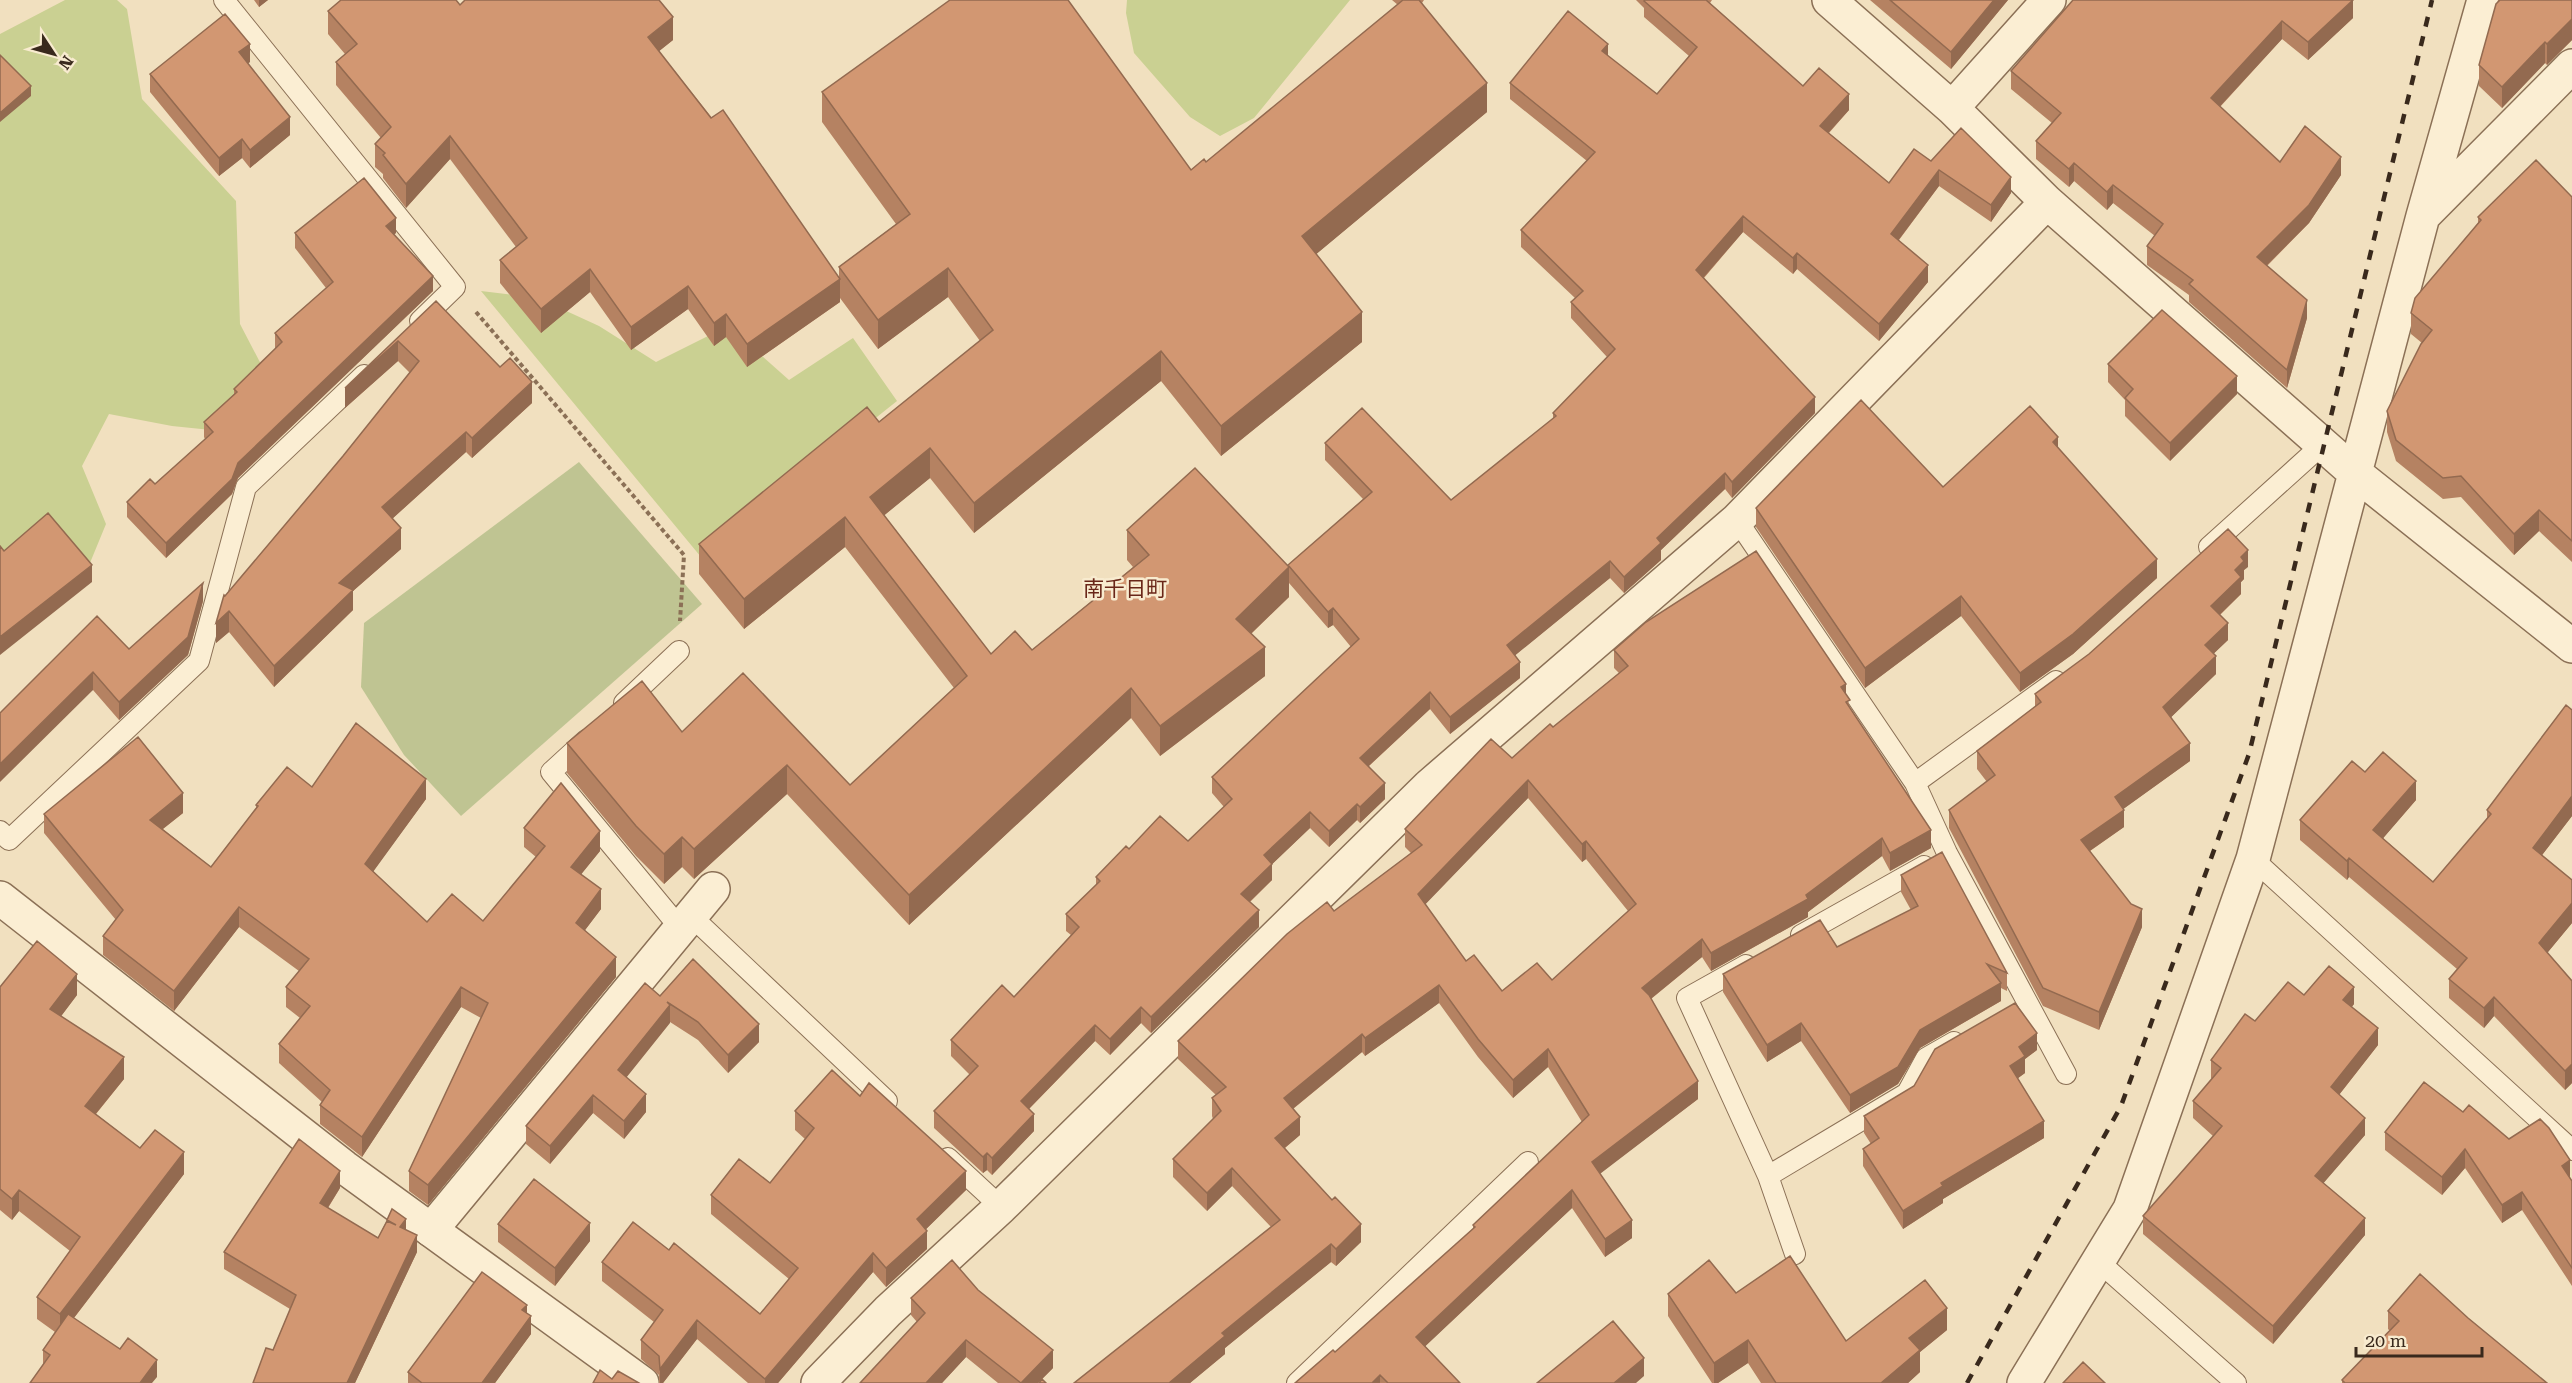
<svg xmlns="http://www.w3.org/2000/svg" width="2572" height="1383" viewBox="0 0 2572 1383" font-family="'Roboto Serif','Noto Sans JP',serif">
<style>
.green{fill:#cad092}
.cemetery{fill:#bfc492}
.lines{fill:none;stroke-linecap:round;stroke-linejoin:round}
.service-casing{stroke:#8b7056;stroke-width:22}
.minor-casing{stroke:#8b7056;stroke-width:36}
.tertiary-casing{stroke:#8b7056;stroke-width:36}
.path{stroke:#8b7056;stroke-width:4;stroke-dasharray:4.5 3;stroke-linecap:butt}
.service{stroke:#fbeed3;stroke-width:20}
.minor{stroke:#fbeed3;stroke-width:33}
.tertiary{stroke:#fbeed3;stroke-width:33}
.rail{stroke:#39291c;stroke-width:4.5;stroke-dasharray:10 10;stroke-linecap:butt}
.wall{fill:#b58262;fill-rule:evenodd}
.shaded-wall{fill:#936a50}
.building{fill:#d29772;stroke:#936a50;stroke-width:1.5;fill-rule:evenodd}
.labels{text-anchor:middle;stroke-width:5;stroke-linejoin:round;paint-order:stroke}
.neighbourhood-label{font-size:21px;fill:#692618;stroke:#f8ebcf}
</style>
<rect width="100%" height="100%" fill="#f1e0bf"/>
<path class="green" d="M65 0H117L127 9 142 99 236 201 240 324 264 370 211 430 172 426 109 414 82 466 106 524 85 575 0 553V34Z
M1127 0H1350L1254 118 1220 136 1190 117 1134 53 1126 13Z
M481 291 538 298 599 326 656 362 728 326 789 380 853 338 897 401 701 557Z"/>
<path class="cemetery" d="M579 462 702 604 461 816 404 755 361 687 364 623Z"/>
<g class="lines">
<defs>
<path id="service" d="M224 0 455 287 420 321
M1737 520 1915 783 1947 853 2066 1074
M2209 547 2323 444
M624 703 679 651
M586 740 551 772 680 928
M1915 783 2056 681
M0 831 9 840 199 661 246 487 364 375
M2253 859 2572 1150
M690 915 887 1101
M1801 935 1924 866
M1746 965 1687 998 1768 1176 1795 1254
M948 1158 1001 1207
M1768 1176 1907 1093 1926 1058 1954 1042
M2098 1261 2236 1383
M1297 1383 1528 1162"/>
<path id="minor" d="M1829 0 1952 108 2047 202 2355 473 2572 646
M1952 108 2049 0
M2425 214 2572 66
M431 1230 713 889
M818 1383 888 1311 1001 1207 1429 786 1737 520 2047 202
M2024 1383 2130 1209 2253 859 2423 216 2484 0"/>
<path id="tertiary" d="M0 898 344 1167 642 1383"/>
</defs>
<use href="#service" class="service-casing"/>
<use href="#minor" class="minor-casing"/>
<use href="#tertiary" class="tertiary-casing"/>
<path class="path" d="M476 312 684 555 680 621"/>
<use href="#service" class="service"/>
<use href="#minor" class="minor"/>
<use href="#tertiary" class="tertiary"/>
<path class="rail" d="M1967 1383 2121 1106 2249 754 2432 0"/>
</g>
<path class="wall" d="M254 0H268L259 7Z
M1392 0H1424L1422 3 1487 112 1316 254 1362 342 1221 456 1161 381 974 533 930 478 884 515 991 654 1032 650 1133 567 1127 560V530L1288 566 1363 499 1325 460V443L1451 500 1553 419V413L1607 357 1571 318V302L1575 298 1521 247V230L1587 161 1510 99V83L1608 56 1657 94 1689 56 1644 17V8L1636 0H1712L1710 3 1803 86 1849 110 1829 133 1889 183 1931 161 2011 193 1991 222 1939 186 1899 240 1928 282 1879 341 1797 269 1793 274 1743 232 1704 278 1815 413 1732 498 1725 489 1661 550V560L1624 593 1610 578 1515 655 1520 678 1450 734 1430 709 1369 766 1385 799 1360 823 1357 820 1329 847 1310 828 1272 864V880L1250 902 1259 927 1151 1033 1141 1023 1110 1055 1095 1041 1029 1109 1034 1131 992 1175 987 1170 983 1173 934 1128V1111L970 1075 951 1056V1040L1014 997 1071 935 1066 931V914L1096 886V877L1129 849 1188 841 1224 807 1212 793V777L1351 647 1333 625 1328 628 1289 583V597L1251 634 1265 676 1160 756 1131 718 909 925 787 794 694 879 682 867 664 884 636 856 567 773V743L682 732 850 785 954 688 845 547 744 629 699 574V544L879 422 980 341 948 297 878 349 840 298V302L747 367 726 337 714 346 688 309 631 350 590 292 541 333 500 283V260L516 247 450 159 406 208 383 178V174L375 167V144L381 138 336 85V62L345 54 328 34V11L460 5 673 40 659 51 839 278V267L896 224 822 122V92L1191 170 1206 162 1398 5Z
M1870 0H2008L1951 69Z
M2073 0 2353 18 2308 60 2282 39 2220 107 2280 162 2341 175 2309 223 2267 266 2307 318 2287 388 2189 302V295L2147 265V246L2155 236 2113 203 2107 210 2074 181 2069 187 2036 159V141L2052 123 2011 89V71Z
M2498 0H2572V40L2547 65 2545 63 2502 108 2479 86V65Z
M250 62 247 63 290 135 250 168 242 158 219 176 150 92V74Z
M2572 197V562L2539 531 2514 555 2461 497 2443 499 2396 461 2387 432V411L2422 343 2411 334V313L2478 223V217Z
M295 233H396L394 234 433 291 238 478 232 494 166 558 127 517V502L155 484 205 439 204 437V422L234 394V389L275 349V333L326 288 295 248Z
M436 301 532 403 472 458 466 452 392 519 401 549 353 591V610L274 687 229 632 216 643 225 596 343 456 410 373 398 361 345 408V388Z
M2108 364 2237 394 2170 461 2125 416V400L2108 382Z
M2058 448 2157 578 2073 654 2020 692 1961 616 1865 688 1756 527V508L1943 487Z
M2248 567 2244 570V579L2241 582V594L2220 615 2228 640 2213 654 2216 674 2171 717 2190 761 2123 809 2124 827 2090 851 2142 927 2099 1030 2043 1006 1949 828V810L1987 782 1977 769V751L2035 707V694Z
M203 601 188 655 119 720 93 690 0 713 129 649Z
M1614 650 1846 694 1850 708 1931 848 1890 871 1882 856 1808 912V917L1711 971 1702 957 1651 999 1698 1099 1600 1173 1632 1238 1605 1257 1572 1208 1425 1346 1460 1383H1295L1335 1352 1473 1229V1225L1582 1122 1548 1067 1513 1098 1478 1057 1439 1003 1365 1056 1362 1052 1293 1109 1300 1135 1285 1148 1361 1242 1336 1266 1331 1262 1225 1348V1354L1190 1383H1074L1271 1227 1232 1186 1207 1211 1173 1177V1159L1213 1119 1212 1116V1098L1216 1095 1178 1059V1041L1334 911 1411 853 1405 847V829L1512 758 1553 727 1619 673 1614 668ZM1528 798 1582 862 1586 859 1628 911 1552 980 1502 991 1466 961 1425 904Z
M2572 710V816L2542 855 2572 880V923L2547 953 2572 981V1083L2565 1090 2494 1016 2484 1028 2449 998V979L2457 969 2349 877 2347 880 2300 840V820L2365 772 2416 800 2383 838 2433 882 2487 819V810Z
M312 787 426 799 373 871 427 922 483 921 536 857 524 847V828L600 851 581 874 601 909 585 930 616 977 428 1205 409 1191V1171L481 1018 461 1007 362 1157 320 1124V1105L322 1102 279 1063V1044L300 1018 286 1007V987L299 971 239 927 174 1011 103 955V936L116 920 44 833V814L183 813 163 829 211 867 256 808V805Z
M1901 875 2007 973V991L2001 988V1001L1920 1048 1898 1084 1850 1113 1801 1041 1767 1062 1723 992V974L1837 947 1911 910 1901 892Z
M0 987 77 995 61 1016 124 1079 96 1114 140 1148 184 1174 74 1318 157 1377 43 1365V1350L55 1332 37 1319V1297L70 1251 19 1211 12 1220 0 1210Z
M2304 995 2354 1004 2352 1007 2378 1045 2339 1095 2365 1135 2323 1183 2365 1235 2273 1344 2143 1234V1216L2213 1136 2193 1118V1101L2212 1079 2211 1078V1060Z
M660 996 759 1042 728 1073 698 1040 670 1022 626 1077 646 1112 624 1139 593 1113 550 1164 526 1144V1126Z
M2037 1050 2025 1059V1073L2018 1078 2044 1138 1943 1199V1203L1903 1229 1863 1166V1149L1871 1144 1864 1133V1116L1914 1086Z
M795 1111 966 1190 926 1229 927 1249 886 1287 873 1272 778 1383H748L697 1339 663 1383H659V1375L641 1359V1340L654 1322 602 1281V1262L669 1250 760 1314 789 1279 711 1214V1195L770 1183 805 1139 795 1130Z
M2463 1112 2509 1139 2570 1178 2572 1181V1286L2522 1210 2502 1223 2465 1168 2442 1195 2385 1150V1132Z
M340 1188 328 1208 378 1238 387 1220 406 1230 417 1252 355 1383H253L273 1350 290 1309 224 1269V1252Z
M498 1224 590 1241 555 1286 498 1242Z
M978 1290 1053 1368 1038 1383H998L966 1357 942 1383H860L917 1322 911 1315V1298Z
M1736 1293 1846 1341 1947 1330 1920 1352V1372L1908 1383H1761L1748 1363 1718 1383H1712L1668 1316V1294Z
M2388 1311 2468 1318 2547 1383H2342V1380L2390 1331 2388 1329Z
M527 1313 531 1334 495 1383H408V1372Z"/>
<path class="shaded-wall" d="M259 0H268L259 7Z
M1994 0H2008L1951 69V52Z
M2353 0V18L2308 60V42Z
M673 17V40L648 60V37Z
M2572 19V40L2547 65V44Z
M2282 21V39L2211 116V98Z
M2545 42V63L2502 108V87Z
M250 44V62L239 71V52Z
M1608 44V60L1602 51Z
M1487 83V112L1302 266V236Z
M31 86V96L0 122V113Z
M1849 94V110L1820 142V126Z
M290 117V135L250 168V150Z
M450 136V159L406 208V184Z
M242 139V158L219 176V158Z
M2341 157V175L2309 223 2257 275V257Z
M2074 163V181L2069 187V169Z
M1939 170V186L1891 250V234Z
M2011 177V193L1991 222V205Z
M2113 185V203L2107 210V192Z
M1743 216V232L1696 286V270Z
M396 218V233L386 241V226Z
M1797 253V269L1793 274V258Z
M1928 265V282L1879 341V324Z
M948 268V297L878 349V320Z
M590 269V292L541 333V309Z
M433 276V291L238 478 232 494 166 558V543L238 463Z
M840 279V302L747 367V344Z
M688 286V309L631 350V327Z
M2307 300V318L2287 388V370Z
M1362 312V342L1221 456V426Z
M726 314V337L714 346V323Z
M398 341V361L345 408V388Z
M1161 351V381L974 533V503Z
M2237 376V394L2170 461V443Z
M532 382V403L472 458V438Z
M1815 397V413L1732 498V482Z
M466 432V452L382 528V507Z
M2058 437V456L2053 442Z
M930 448V478L870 527V497Z
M1725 473V489L1661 550V560L1624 593V577L1657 538Z
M2539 510V531L2514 555V534Z
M845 517V547L744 629V599Z
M401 528V549L353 591V610L274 687V666L339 583Z
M2248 550V567L2244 570V579L2241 582V594L2211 623V606L2235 570 2241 557Z
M2157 559V578L2073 654 2020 692V673Z
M1610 561V578L1507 662V645Z
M92 565V582L0 655V637Z
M1289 567V597L1236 648V619Z
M203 583V601L188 655 119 720V702Z
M1961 596V616L1865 688V668Z
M1333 608V625L1328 628V612Z
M229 611V632L216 643V623Z
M2228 623V640L2205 662V645Z
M1265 647V676L1160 756V726Z
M2216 656V674L2163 725V707Z
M1520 662V678L1450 734V717Z
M93 672V690L0 782V764Z
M1846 684V702L1841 687Z
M1131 688V718L909 925V895Z
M1430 692V709L1360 774V758Z
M2190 743V761L2115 815V797Z
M787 765V794L694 879V849Z
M426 779V799L365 883V864Z
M1528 780V798L1418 912V894Z
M2416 781V800L2373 850V830Z
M1385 783V799L1360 823V807Z
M183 793V813L150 839V820Z
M2572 796V816L2533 867V848Z
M1357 804V820L1329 847V831Z
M2124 810V827L2081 857V840Z
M1310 812V828L1264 872V855Z
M1931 830V848L1890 871V853Z
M600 831V851L571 887V867Z
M682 837V867L664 884V854Z
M1882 838V856L1808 912V917L1711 971V953L1806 895Z
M1586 841V859L1582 862V844Z
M2349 858V877L2347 880V861Z
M1272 864V880L1241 910V894Z
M601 889V909L576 942V923Z
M2572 903V923L2539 963V943Z
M239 907V927L174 1011V991Z
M2142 909V927L2099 1030V1012Z
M1259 910V927L1151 1033V1017Z
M1702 939V957L1642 1006V988Z
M616 957V977L428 1205V1185Z
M77 974V995L50 1031V1009Z
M2001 983V1001L1920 1048 1898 1084 1850 1113V1095L1920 1030Z
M1439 985V1003L1365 1056V1038Z
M461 987V1007L362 1157V1137Z
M2354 987V1004L2343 1017V1000Z
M2494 997V1016L2484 1028V1008Z
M670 1005V1023L618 1088V1070Z
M1141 1007V1023L1110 1055V1039Z
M1801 1023V1041L1767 1062V1045Z
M759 1024V1042L728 1073V1055Z
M1095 1025V1041L1021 1117V1101Z
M2378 1028V1045L2331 1105V1087Z
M2037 1033V1050L2025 1059V1073L2010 1084V1066L2019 1047Z
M1362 1034V1052L1284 1116V1098Z
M1548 1049V1067L1513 1098V1080Z
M124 1057V1079L85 1127V1106Z
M2572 1064V1083L2565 1090V1071Z
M1698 1081V1099L1592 1180V1162Z
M646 1094V1112L624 1139V1121Z
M593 1095V1113L550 1164V1146Z
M1034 1114V1131L992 1175V1158Z
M1300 1117V1135L1275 1156V1138Z
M2365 1118V1135L2315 1193V1176Z
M2044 1121V1138L1943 1199V1203L1903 1229V1211L1941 1183Z
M2465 1149V1168L2442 1195V1177Z
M184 1152V1174L60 1336V1314Z
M987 1153V1170L983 1173V1157Z
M2570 1160V1178L2562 1166Z
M1232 1168V1186L1207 1211V1193Z
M340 1171V1188L320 1220V1203Z
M966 1171V1190L917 1238V1219Z
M19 1190V1211L12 1220V1199Z
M1572 1190V1208L1416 1355V1337Z
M2522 1192V1210L2502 1223V1205Z
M2365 1218V1235L2273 1344V1326Z
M406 1219V1235L400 1227Z
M1632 1220V1238L1605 1257V1239Z
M590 1223V1241L555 1286V1268Z
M1361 1224V1242L1336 1266V1249Z
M927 1231V1249L886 1287V1268Z
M417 1235V1252L355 1383H347Z
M1331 1244V1262L1225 1348V1354L1190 1383H1169L1222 1333Z
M873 1253V1272L778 1383H765V1379Z
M527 1305V1322L531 1316V1334L495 1383H482L522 1310Z
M1947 1308V1330L1920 1352V1372L1908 1383H1881L1909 1338Z
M697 1320V1339L663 1383H660V1369Z
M966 1340V1357L942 1383H926Z
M1748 1340V1363L1718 1383H1714V1363Z
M1053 1350V1368L1038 1383H1021Z
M1644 1358V1376L1636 1383H1614Z
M157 1360V1377L152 1383H140Z
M1380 1375V1383H1372Z"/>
<path class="building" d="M341 0H456L460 5 465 0H659L673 17 648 37 711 118 723 110 840 279 747 344 726 314 714 323 688 286 631 327 590 269 541 309 500 260 527 238 450 136 406 184 383 155 385 153 375 144 391 127 336 62 357 44 328 11Z
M950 0H1068L1191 170 1204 159 1206 162 1403 0H1419L1487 83 1302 236 1362 312 1221 426 1161 351 974 503 930 448 870 497 991 654 1015 631 1032 650 1149 555 1127 530 1195 468 1289 567 1236 619 1265 647 1160 726 1131 688 909 895 787 765 694 849 682 837 664 854 636 826 567 743 642 681 682 732 743 673 850 785 967 676 845 517 744 599 699 544 867 407 879 422 993 330 948 268 878 320 839 267 910 214 822 92Z
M1645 0H1706L1803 86 1819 68 1849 94 1820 126 1889 183 1914 149 1931 161 1961 128 2011 177 1991 205 1939 170 1891 234 1928 265 1879 324 1797 253 1793 258 1743 216 1696 270 1815 397 1732 482 1725 473 1657 538 1661 543 1624 577 1610 561 1507 645 1520 662 1450 717 1430 692 1360 758 1385 783 1360 807 1357 804 1329 831 1310 812 1264 855 1272 864 1241 894 1259 910 1151 1017 1141 1007 1110 1039 1095 1025 1021 1101 1034 1114 992 1158 987 1153 983 1157 934 1111 978 1066 951 1040 1002 985 1014 997 1079 927 1066 914 1100 881 1096 877 1126 846 1129 849 1160 816 1188 841 1232 799 1212 777 1359 639 1333 608 1328 612 1288 565 1372 492 1325 443 1362 408 1451 500 1556 416 1553 413 1615 349 1571 302 1583 291 1521 230 1595 152 1510 83 1568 11 1608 44 1602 51 1657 94 1697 47 1644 1Z
M1890 0H1994L1951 52Z
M2073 0H2353L2308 42 2282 21 2211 98 2280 162 2305 126 2341 157 2309 205 2257 257 2307 300 2287 370 2189 284 2193 280 2147 246 2163 224 2113 185 2107 192 2074 163 2069 169 2036 141 2061 113 2011 71Z
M2500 0H2572V19L2547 44 2545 42 2502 87 2479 65 2496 4Z
M225 14 250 44 239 52 290 117 250 150 242 139 219 158 150 74Z
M0 55 31 86 0 113Z
M2536 160 2572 197V541L2539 510 2514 534 2461 476 2443 478 2396 440 2387 411 2421 344 2432 330 2411 313 2415 298 2481 220 2478 217Z
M364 178 396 218 386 226 433 276 238 463 232 479 166 543 127 502 150 479 155 484 213 432 204 422 237 392 234 389 282 342 275 333 333 282 295 233Z
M436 301 500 367 510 358 532 382 472 438 466 432 382 507 401 528 339 583 353 590 274 666 229 611 216 623 224 595 225 596 343 456 419 361 398 341 345 388Z
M2162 310 2237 376 2170 443 2125 398 2133 389 2108 364Z
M1861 400 1943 487 2030 406 2058 437 2053 442 2157 559 2073 634 2020 673 1961 596 1865 668 1756 508Z
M48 513 92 565 0 637V546L4 551Z
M2228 529 2248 550 2241 557 2244 561 2235 570 2241 577 2211 606 2228 623 2205 645 2216 656 2163 707 2190 743 2115 797 2124 810 2081 840 2131 904 2142 909 2099 1012 2043 988 1949 810 1995 775 1977 751 2041 702 2035 694 2089 654Z
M1756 551 1846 684 1841 687 1850 700 1846 702 1931 830 1890 853 1882 838 1806 895 1808 899 1711 953 1702 939 1642 988 1649 995 1698 1081 1592 1162 1632 1220 1605 1239 1572 1190 1416 1337 1460 1383H1388L1380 1375 1372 1383H1295L1333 1350 1335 1352 1475 1227 1473 1225 1589 1115 1548 1049 1513 1080 1478 1039 1439 985 1365 1038 1362 1034 1284 1098 1300 1117 1275 1138 1332 1200 1335 1197 1361 1224 1336 1249 1331 1244 1222 1333 1225 1336 1169 1383H1074L1280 1220 1232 1168 1207 1193 1173 1159 1221 1111 1212 1098 1226 1087 1178 1041 1287 934 1327 902 1334 911 1422 845 1405 829 1491 739 1512 758 1550 724 1553 727 1628 666 1614 650 1646 622ZM1528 780 1582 844 1586 841 1636 904 1552 980 1537 963 1502 991 1474 955 1466 961 1418 894Z
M203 583 188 637 119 702 93 672 0 764V713L97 616 129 649Z
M2566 705 2572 710V796L2533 848 2572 880V903L2539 943 2572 981V1064L2565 1071 2494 997 2484 1008 2449 979 2467 958 2349 858 2347 861 2300 820 2352 761 2365 772 2383 752 2416 781 2373 830 2433 882 2491 814 2487 810Z
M356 723 426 779 365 864 427 922 452 894 483 921 545 846 524 828 561 783 600 831 571 867 601 889 576 923 616 957 428 1185 409 1171 488 1003 461 987 362 1137 320 1105 330 1090 279 1044 310 1006 286 987 309 959 239 907 174 991 103 936 123 910 44 814 138 737 183 793 150 820 211 867 258 806 256 805 287 767 312 787Z
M1942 852 2007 973 1987 964 2001 983 1920 1030 1898 1067 1850 1095 1801 1023 1767 1045 1723 974 1820 920 1837 947 1918 906 1901 875Z
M37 941 77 974 50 1009 124 1057 85 1106 140 1148 155 1130 184 1152 60 1314 37 1297 80 1237 19 1190 12 1199 0 1189V987Z
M693 959 759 1024 728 1055 698 1022 667 1002 670 1005 618 1070 646 1094 624 1121 593 1095 550 1146 526 1126 645 983 660 996Z
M2329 966 2354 987 2343 1000 2378 1028 2331 1087 2365 1118 2315 1176 2365 1218 2273 1326 2143 1216 2222 1126 2193 1101 2221 1068 2211 1060 2245 1014 2255 1021 2288 982 2304 995Z
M2015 1003 2037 1033 2019 1047 2025 1056 2010 1066 2044 1121 1941 1183 1943 1186 1903 1211 1863 1149 1879 1138 1864 1116 1914 1086 1935 1049Z
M832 1070 860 1096 869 1083 966 1171 917 1219 927 1231 886 1268 873 1253 765 1379 697 1320 660 1369 659 1356 641 1340 663 1310 602 1262 633 1222 669 1250 674 1243 760 1314 798 1268 711 1195 739 1159 770 1183 814 1128 795 1111Z
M2424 1082 2463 1112 2469 1105 2509 1139 2540 1119 2549 1128 2570 1160 2562 1166 2572 1181V1268L2522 1192 2502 1205 2465 1149 2442 1177 2385 1132Z
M299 1139 340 1171 320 1203 378 1238 387 1221 396 1225 387 1220 392 1209 406 1219 400 1227 417 1235 347 1383H253L266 1348 273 1350 296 1295 224 1252Z
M534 1179 590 1223 555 1268 498 1224Z
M1790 1256 1846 1341 1925 1280 1947 1308 1909 1338 1920 1350 1881 1383H1776L1748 1340 1714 1363 1668 1294 1709 1260 1736 1293Z
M952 1260 978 1290 1053 1350 1021 1383 966 1340 926 1383H860L925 1313 911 1298Z
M482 1272 527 1305 522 1310 531 1316 482 1383H422L408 1372Z
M2420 1274 2468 1318 2547 1383H2345L2342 1380 2399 1321 2388 1311Z
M68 1314 120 1349 128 1338 157 1360 140 1383H30L50 1355 43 1350Z
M1613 1321 1644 1358 1614 1383H1537Z
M2083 1362 2105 1383H2063Z
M600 1370 612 1379 618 1371 639 1383H593Z
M1042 1379 1046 1383H1039Z"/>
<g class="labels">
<g class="neighbourhood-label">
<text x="1125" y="596">南千日町</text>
</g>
</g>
<g transform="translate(54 54) rotate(126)" stroke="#f8ebcf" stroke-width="4.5" paint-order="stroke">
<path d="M0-4.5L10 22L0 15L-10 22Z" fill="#39291c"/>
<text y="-9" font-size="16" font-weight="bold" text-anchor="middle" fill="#39291c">N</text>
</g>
<path d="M2356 1347v9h126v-9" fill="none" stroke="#39291c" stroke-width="3"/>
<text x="2365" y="1347" font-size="18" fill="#39291c" stroke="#f8ebcf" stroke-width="4.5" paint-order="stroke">20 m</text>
</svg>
